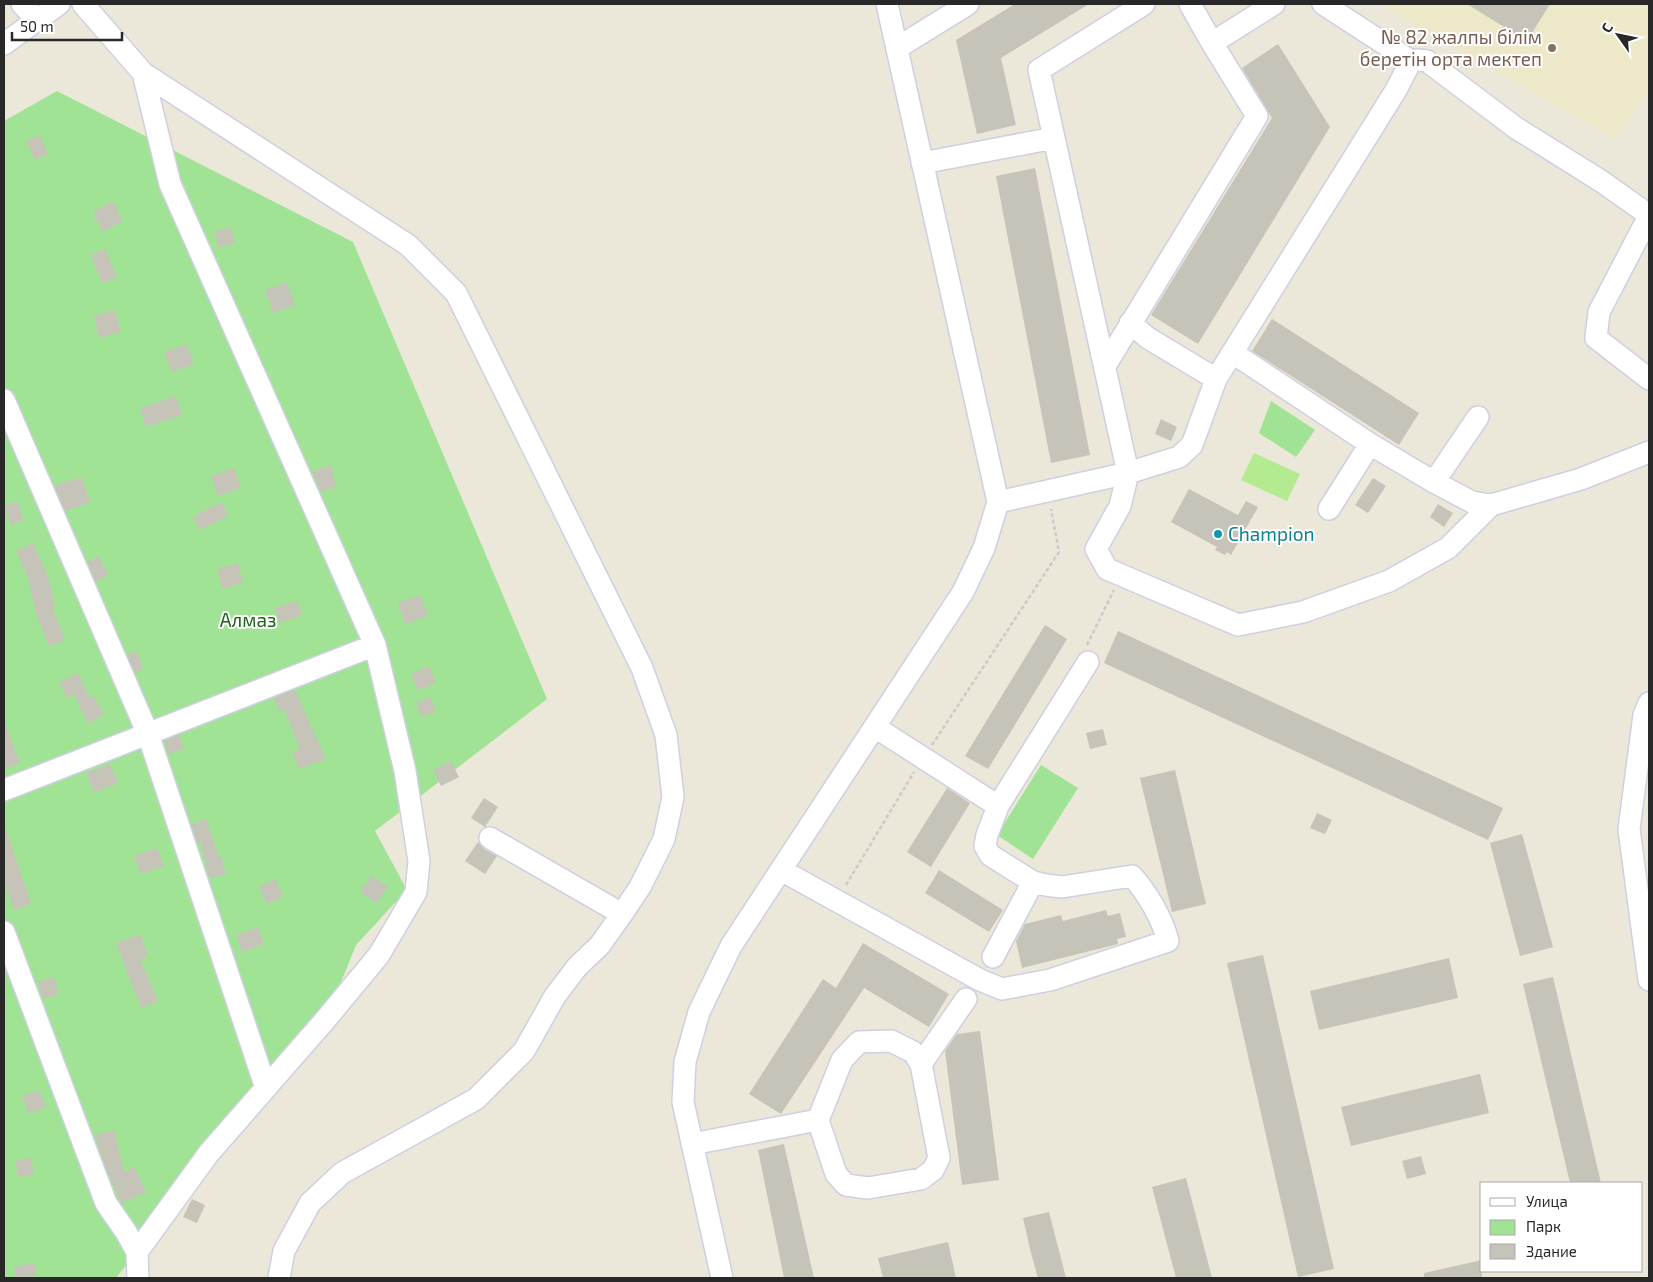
<svg xmlns="http://www.w3.org/2000/svg" width="1653" height="1282" viewBox="0 0 1653 1282" font-family="'Exo 2',sans-serif">
<style>
.education{fill:#ede8c8}
.green{fill:#a1e395}
.pitch{fill:#b4eb90}
.building{fill:#c6c3b9}
.lines{fill:none;stroke-linecap:round;stroke-linejoin:round}
.minor-casing{stroke:#cfcfe2;stroke-width:24}
.path{stroke:#cbcbcb;stroke-width:2.5;stroke-dasharray:4 2.5;stroke-linecap:butt}
.minor{stroke:#fff;stroke-width:21}
.education-dot{fill:#8d6e63;stroke:#fff;stroke-width:2}
.culture-dot{fill:#0f9aa8;stroke:#fff;stroke-width:2}
.labels{text-anchor:middle;stroke-width:4;stroke-linejoin:round;paint-order:stroke}
.education-label{font-size:19px;fill:#785e54;stroke:#fff;text-anchor:end}
.culture-label{font-size:19px;fill:#0d838f;stroke:#fff;text-anchor:start}
.park-label{font-size:19px;fill:#1b6518;stroke:#fff}
</style>
<rect width="100%" height="100%" fill="#ebe7d9"/>
<path class="education" d="M1379 4H1649V91L1615 139Z"/>
<path class="green" d="M57 91 353 242 547 699 375 831 407 890 356 945 326 1019 116 1278H4V121Z
M1271 401 1315 430 1296 457 1259 433Z
M1041 765 1078 788 1033 859 997 835Z"/>
<path class="pitch" d="M1254 453 1300 474 1287 501 1241 480Z"/>
<path class="building" d="M1015 4H1089L1001 58 1016 125 977 134 956 40Z
M1467 4H1550L1527 41Z
M1278 44 1330 127 1198 344 1151 315 1272 118 1242 68Z
M40 135 48 154 35 160 26 141Z
M1035 168 1090 455 1051 463 996 176Z
M113 201 123 221 103 232 93 212Z
M231 227 235 243 219 248 214 232Z
M105 249 117 277 102 283 91 255Z
M287 282 295 305 273 313 265 290Z
M115 310 121 332 99 338 94 316Z
M1272 319 1419 413 1399 445 1252 351Z
M187 344 194 364 172 372 164 352Z
M176 396 182 415 146 427 140 408Z
M1161 419 1177 427 1171 441 1155 434Z
M330 465 337 486 321 492 312 472Z
M234 468 241 488 218 496 211 476Z
M82 477 90 503 65 511 54 485Z
M1373 478 1386 486 1368 513 1355 505Z
M1189 489 1238 515 1246 501 1258 507 1231 555 1227 552 1225 555 1215 550 1217 547 1171 522Z
M17 501 24 520 11 525 4 506Z
M222 502 228 516 200 530 193 516Z
M1438 504 1453 513 1444 527 1430 517Z
M33 543 48 576 55 606 52 607 65 640 49 646 37 617 28 578 16 551Z
M99 556 108 575 96 581 87 562Z
M238 563 243 583 222 589 217 569Z
M420 595 428 616 405 624 398 603Z
M297 601 302 615 279 623 275 608Z
M1045 625 1067 639 988 769 965 756Z
M1118 631 1503 808 1488 840 1104 663Z
M137 651 143 669 135 672 127 655Z
M429 666 436 683 418 690 411 674Z
M78 673 90 698 94 696 104 715 88 723 74 694 67 698 59 682Z
M295 690 326 759 299 769 292 752 300 749 284 709 280 712 273 698Z
M430 697 436 711 422 717 416 703Z
M5 723 20 763 4 769V724Z
M1103 729 1107 745 1090 749 1086 733Z
M179 735 184 749 168 754 164 741Z
M451 761 459 777 441 786 433 770Z
M110 764 118 783 94 792 86 773Z
M1175 770 1206 904 1172 912 1140 778Z
M947 788 970 803 931 867 907 852Z
M484 798 498 807 485 827 471 818Z
M1317 813 1332 820 1325 834 1310 828Z
M206 819 219 857H222L226 874 209 878 201 842 197 843 191 824Z
M4 829H6L31 904 14 910 4 881Z
M1522 834 1553 947 1520 956 1490 843Z
M478 842 484 849 497 856 485 874 465 861Z
M157 848 164 866 141 874 134 856Z
M939 870 1003 910 989 932 925 893Z
M372 876 388 887 377 903 360 892Z
M275 879 283 896 267 904 259 887Z
M1106 910 1108 916 1120 913 1126 937 1117 939 1118 944 1022 968 1016 941 1025 924 1061 915 1063 921Z
M258 927 264 944 242 952 236 935Z
M140 934 148 956 140 959 158 1001 141 1008 116 943Z
M863 943 949 994 929 1027 864 988 781 1114 749 1094 823 979 836 988Z
M1263 955 1334 1269 1298 1277 1227 963Z
M1449 958 1458 998 1319 1030 1310 991Z
M54 977 59 994 43 999 38 981Z
M1553 977 1601 1183H1570L1523 984Z
M980 1031 999 1180 962 1185 945 1051 957 1034Z
M1480 1074 1489 1113 1351 1146 1341 1107Z
M39 1090 46 1107 29 1114 22 1096Z
M114 1130 124 1172 135 1167 146 1192 121 1203 106 1168 95 1135Z
M784 1144 809 1256 814 1278H784L781 1263 758 1150Z
M1421 1156 1426 1174 1407 1179 1402 1161Z
M32 1158 33 1175 18 1177 15 1160Z
M1186 1178 1212 1278H1176L1152 1187Z
M192 1199 205 1205 197 1223 183 1217Z
M1049 1212 1066 1278H1038L1031 1253 1023 1218Z
M948 1242 956 1278H883L878 1258Z
M1482 1260V1278H1424V1273Z
M34 1263 37 1276 16 1278 14 1267Z"/>
<g class="lines">
<defs>
<path id="minor" d="M22 4 37 20
M83 4 143 73 408 245 456 293 642 668 666 735 673 797 664 839 640 887 622 914 490 838
M1323 4 1411 61 1396 90 1216 379 1192 445 1179 457 1128 473 1120 506 1096 549 1107 569 1238 625 1303 612 1389 581 1448 548 1491 505 1581 479 1649 452
M1212 43 1274 4
M4 44 59 4
M897 48 968 4
M1411 61 1418 60 1427 61 1516 128 1601 181 1649 215
M922 163 1054 138
M1649 216 1599 312 1596 338 1649 379
M1130 323 1148 338 1216 379
M1233 353 1370 444 1434 482 1472 502 1491 505
M1105 366 1257 116 1212 43 1190 4
M4 400 148 734 266 1088
M1434 482 1478 417
M998 502 1128 473 1039 70 1144 4
M1329 509 1370 444
M1649 703 1644 715 1629 829 1649 980
M4 790 375 645
M998 806 1088 662
M781 870 980 980 1002 989 1050 980 1168 941C1162 918 1148 894 1132 876L1062 887 1046 885 1033 882 1017 872 990 855 985 846 987 835 998 806 875 727
M4 932 106 1203 126 1232 137 1252
M993 957 1033 882
M921 1064 966 999
M692 1144 818 1120 836 1174 846 1185 868 1188 921 1179 933 1170 939 1158 921 1064 913 1052 891 1041 859 1042 842 1060 818 1120
M138 1278 137 1252 209 1153 326 1019 379 955 416 892 419 861 405 771 375 645 170 184 143 73
M279 1278 284 1251 310 1203 342 1173 476 1099 524 1051 555 996 577 967 600 945 622 914
M722 1278 683 1102 685 1062 699 1012 731 946 963 592 984 548 998 502 887 4"/>
</defs>
<use href="#minor" class="minor-casing"/>
<path class="path" d="M1087 645 1114 590
M932 745 1059 552 1051 509
M846 885 914 772"/>
<use href="#minor" class="minor"/>
</g>
<circle class="education-dot" cx="1552" cy="48" r="5"/>
<circle class="culture-dot" cx="1218" cy="534" r="5"/>
<g class="labels">
<g class="education-label">
<text x="1542" y="44">№ 82 жалпы білім<tspan x="1542" dy="22">беретін орта мектеп</tspan></text>
</g>
<g class="culture-label">
<text x="1228" y="541">Champion</text>
</g>
<g class="park-label">
<text x="248" y="627">Алмаз</text>
</g>
</g>
<rect width="1653" height="1282" fill="none" stroke="#282828" stroke-width="10"/>
<rect x="1480" y="1182" width="162" height="90" fill="#ffffff" stroke="#a9a9a9"/>
<rect x="1490" y="1198" width="25" height="8" fill="#ffffff" stroke="#a9a9a9"/>
<text x="1526" y="1207" font-size="15" fill="#282828">Улица</text>
<rect x="1490" y="1220" width="25" height="15" fill="#a1e395" stroke="#a9a9a9"/>
<text x="1526" y="1232" font-size="15" fill="#282828">Парк</text>
<rect x="1490" y="1244" width="25" height="15" fill="#c6c3b9" stroke="#a9a9a9"/>
<text x="1526" y="1257" font-size="15" fill="#282828">Здание</text>
<g transform="translate(1618 35) rotate(303)" stroke="#ffffff" stroke-width="4" paint-order="stroke">
<path d="M0-4L9 19L0 12L-9 19Z" fill="#282828"/>
<text y="-8" font-size="14" font-weight="bold" text-anchor="middle" fill="#282828">С</text>
</g>
<path d="M12 32v8h110v-8" fill="none" stroke="#282828" stroke-width="2.5"/>
<text x="20" y="32" font-size="15" fill="#282828" stroke="#ffffff" stroke-width="4" paint-order="stroke">50 m</text>
</svg>
